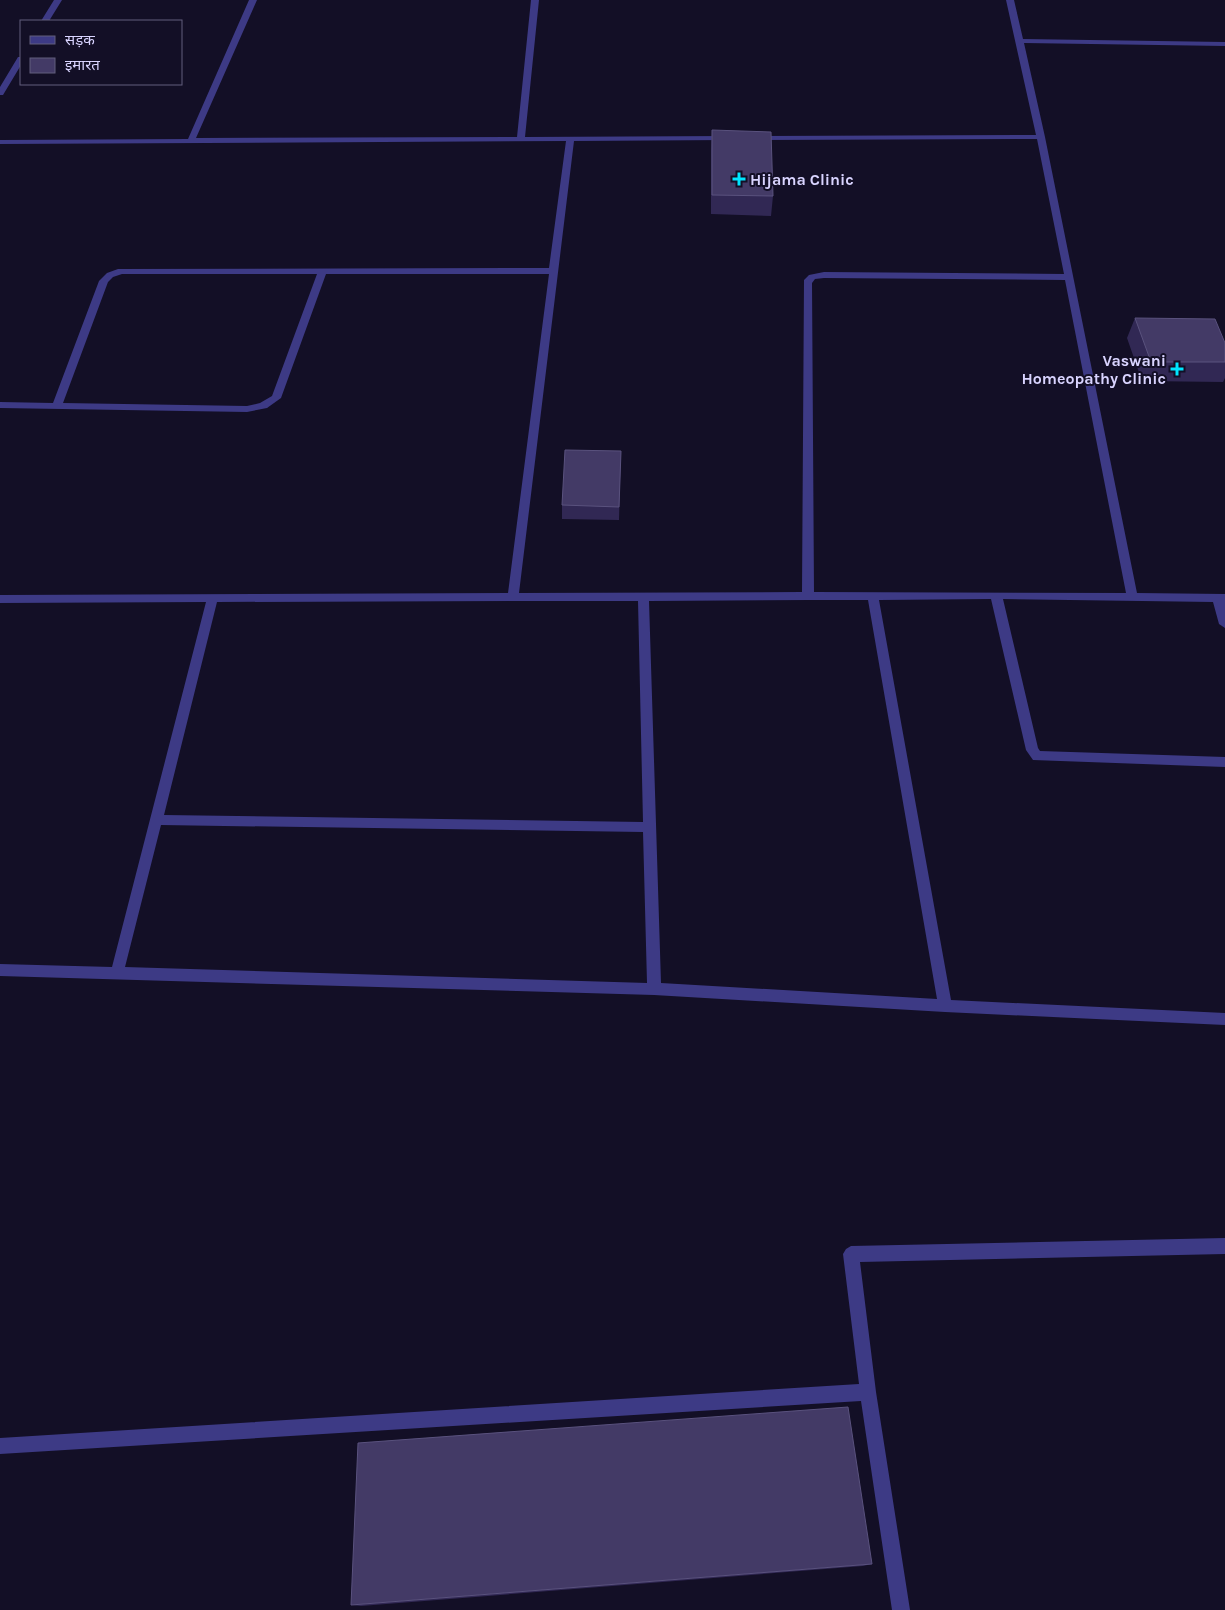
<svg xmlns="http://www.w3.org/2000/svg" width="1225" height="1610" viewBox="0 0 1225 1610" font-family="Karla,'Noto Sans Devanagari',sans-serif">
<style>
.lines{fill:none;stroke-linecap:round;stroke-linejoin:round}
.minor{fill:#3d3a85;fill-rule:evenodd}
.wall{fill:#312854}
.building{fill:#433a66;stroke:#5a527e}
.poi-dot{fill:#00e5ff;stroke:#130f26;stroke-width:2}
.labels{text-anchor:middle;stroke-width:4;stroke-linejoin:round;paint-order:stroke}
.far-poi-label{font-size:16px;font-weight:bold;fill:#d9d4ff;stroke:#130f26;text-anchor:start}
</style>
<rect width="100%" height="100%" fill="#130f26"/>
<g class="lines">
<path class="minor" d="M54 0H62L49 21H41Z
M249 0H257L196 138 517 137 531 0H539L525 137 729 136 733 138 729 140 574 141 519 593 802 592 804 280 809 275 824 272 1064 274 1037 139 754 140 750 138 751 136 1036 135 1006 0H1014L1023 39 1225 42V46L1024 43 1045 137 1137 593 1225 594V628L1219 624 1213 602 1003 599 1038 748 1040 751 1225 757V767L1033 760 1026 750 991 599 879 600 951 1000 1225 1013V1025L945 1012 654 995 0 976V964L112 967 206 602 0 603V595L508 593 549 274H326L281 398 267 408 247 412 0 408V402L53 403 99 281 107 273 118 269 549 268 566 141 0 144V140L188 139ZM122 274H317L272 396 260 403 247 406 63 403 108 282 113 277ZM824 278 1065 280 1126 593 814 592 812 283 815 279ZM809 600H868L937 999 661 983 649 601ZM513 601H638L643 822 164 815 217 602ZM161 825 643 832 647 983 125 967Z
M18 57H21V65L3 95H0V87Z
M1225 1238V1254L860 1262 876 1392 910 1610H892L861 1401 0 1454V1438L859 1384 843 1254 846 1249 851 1246Z"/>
</g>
<path class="wall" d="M712 130 773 196 771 216 711 214V150Z
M1135 318 1225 362V378L1223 382 1142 381 1127 338Z
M621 451 619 520 562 519V505Z
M872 1564 863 1566 361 1606 351 1605Z"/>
<path class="building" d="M712 130 771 132 773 196 712 195Z
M1135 318 1215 319 1225 343V362H1151Z
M565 450 621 451 619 507 562 505Z
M848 1407 872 1564 351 1605 358 1443Z"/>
<g class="poi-dot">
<path d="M736.5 171.5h5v5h5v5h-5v5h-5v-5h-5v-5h5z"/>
<path d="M1174.5 361.5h5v5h5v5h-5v5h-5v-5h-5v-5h5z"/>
</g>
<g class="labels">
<g class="far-poi-label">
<text x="750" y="185">Hijama Clinic</text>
<text x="1166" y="366" text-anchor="end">Vaswani<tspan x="1166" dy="18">Homeopathy Clinic</tspan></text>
</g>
</g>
<rect x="20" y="20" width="162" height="65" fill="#130f26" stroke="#625e7d"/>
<rect x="30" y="36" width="25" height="8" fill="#3d3a85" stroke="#625e7d"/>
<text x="65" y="45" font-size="15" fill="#d9d4ff">सड़क</text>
<rect x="30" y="58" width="25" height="15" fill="#433a66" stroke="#625e7d"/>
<text x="65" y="70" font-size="15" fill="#d9d4ff">इमारत</text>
</svg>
